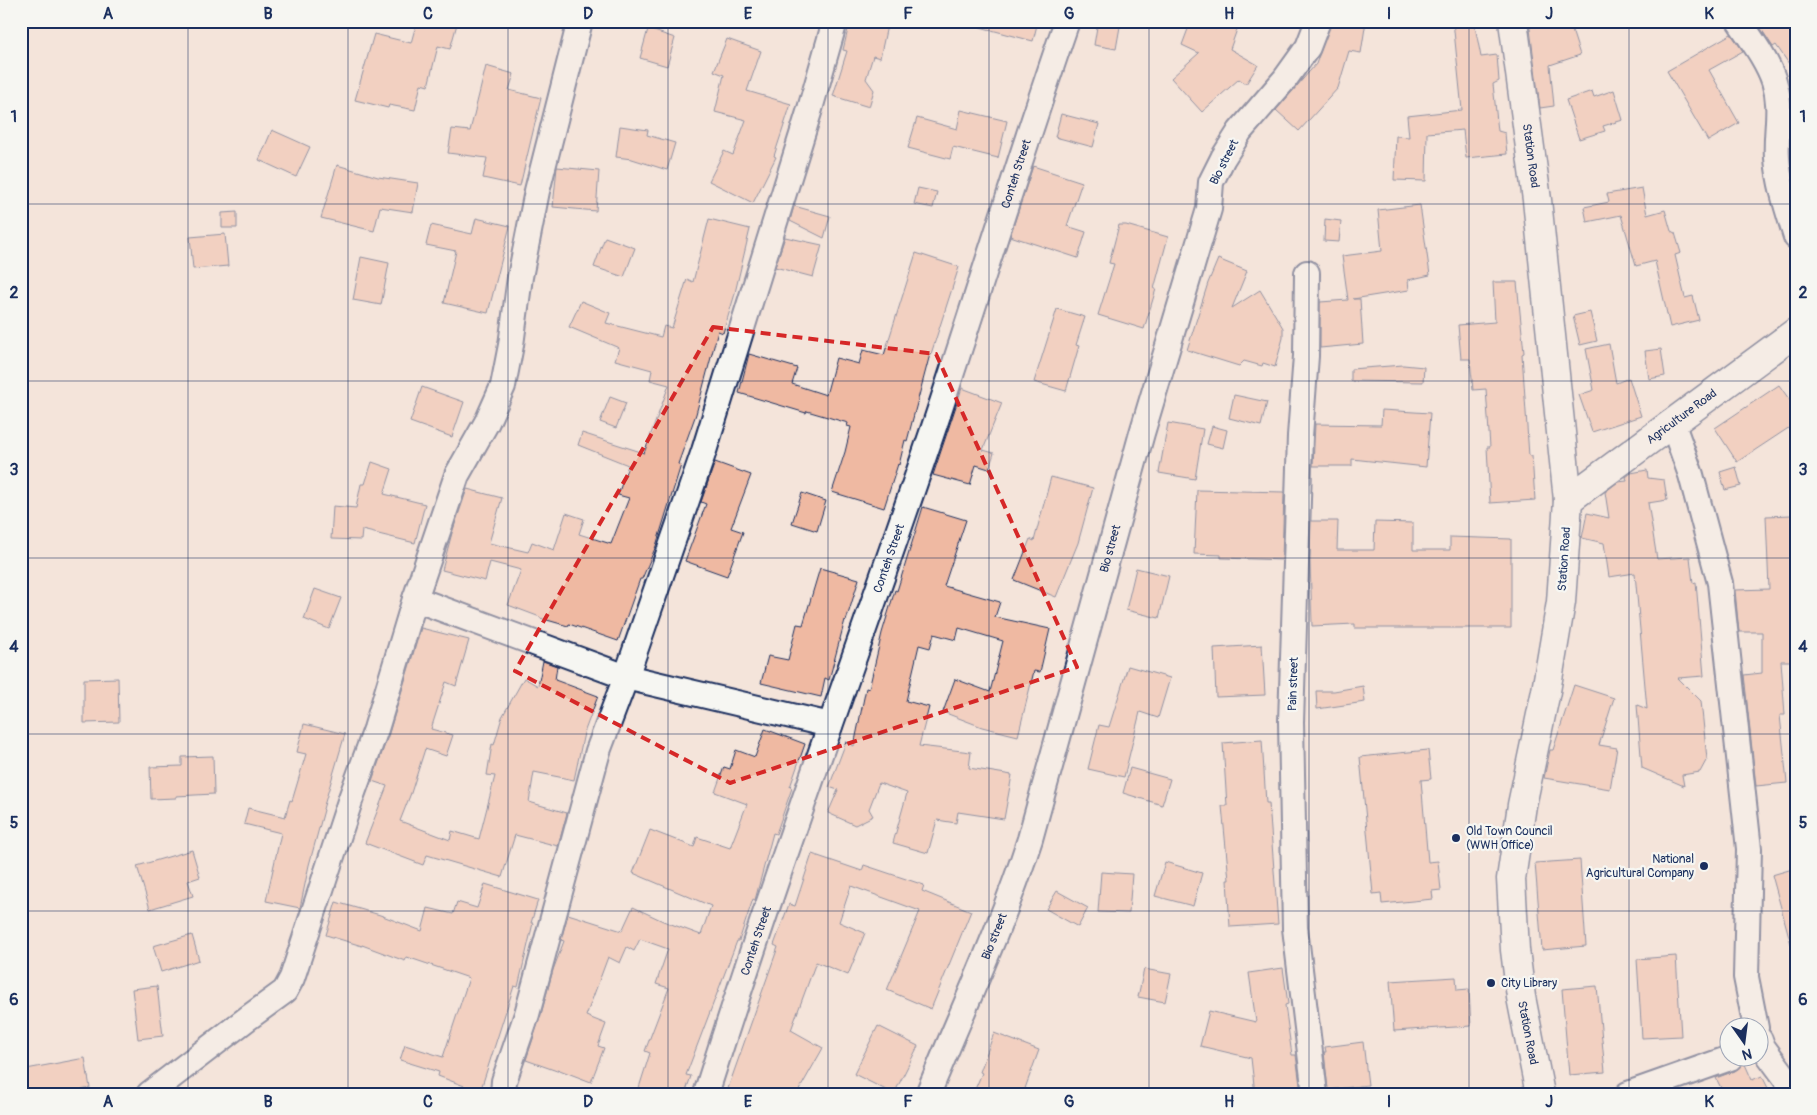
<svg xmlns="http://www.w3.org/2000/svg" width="1817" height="1115" viewBox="0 0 1817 1115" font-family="Pangolin,sans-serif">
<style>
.building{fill:#efb9a2;stroke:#1b2f5e}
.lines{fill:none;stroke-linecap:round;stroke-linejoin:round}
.minor-casing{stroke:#1b2f5e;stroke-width:28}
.secondary-casing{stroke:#1b2f5e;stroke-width:31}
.minor{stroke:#f6f6f2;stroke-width:24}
.secondary{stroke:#f6f6f2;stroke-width:28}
.marked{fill:none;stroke:#d62828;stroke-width:4;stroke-dasharray:10 6;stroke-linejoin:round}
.grid{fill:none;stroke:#1b2f5e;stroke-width:1;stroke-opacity:0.55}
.poi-dot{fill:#1b2f5e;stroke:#f6f6f2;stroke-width:2}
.labels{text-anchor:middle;stroke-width:4.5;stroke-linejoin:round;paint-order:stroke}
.street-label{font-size:12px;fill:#1b2f5e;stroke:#f6f6f2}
.poi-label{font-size:12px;fill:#1b2f5e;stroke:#f6f6f2;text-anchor:start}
.neatline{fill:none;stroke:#1b2f5e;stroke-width:2}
.grid-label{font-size:16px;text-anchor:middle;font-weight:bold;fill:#1b2f5e}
</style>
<rect width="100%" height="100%" fill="#f4e4da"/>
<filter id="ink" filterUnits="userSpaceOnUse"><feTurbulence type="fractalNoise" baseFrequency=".02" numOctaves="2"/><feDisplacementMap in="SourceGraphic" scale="10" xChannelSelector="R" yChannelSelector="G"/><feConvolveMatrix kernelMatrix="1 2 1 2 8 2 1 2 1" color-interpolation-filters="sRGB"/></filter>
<g filter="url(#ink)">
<path class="building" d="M417 21H446L457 24 450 49 438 46 428 86 421 84 415 110 389 105 388 108 355 100 374 34 411 43Z
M850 21H888L880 58 873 56 866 79 874 90 869 107 833 96 847 51 843 50Z
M981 21H1038L1033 41 980 27Z
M1098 21H1121L1116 49 1094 45Z
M1191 21H1240L1230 49 1258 65 1246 84 1239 79 1202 112 1171 78 1199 53 1182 45Z
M1331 21H1366L1361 53 1349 51 1338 88 1299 131 1276 110 1316 64Z
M1453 21H1474L1481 57 1497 55 1499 81 1493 84 1498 131 1505 133 1507 154 1466 158 1463 130 1427 133 1426 181 1394 180 1396 136 1409 137 1407 116 1462 110Z
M1529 21H1544V27L1563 21H1569L1580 55 1550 65 1554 106 1540 108Z
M1756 21H1796V74L1776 45 1773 47Z
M648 29 675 38 667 66 640 58Z
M1731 34 1743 51 1709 70 1739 123 1708 141 1667 71Z
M727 39 761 51 747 91 791 104 774 156 776 157 753 203 709 181 724 151 733 155 746 120 715 112 724 75 714 71Z
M486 66 514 74 509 90 541 98 520 186 483 178 487 158 448 153 452 129 470 131Z
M1614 90 1623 120 1603 126 1605 131 1579 139 1566 100 1592 91 1594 97Z
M961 110 1007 121 998 158 953 147 950 159 908 148 917 118 957 129Z
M1061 114 1099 124 1093 147 1055 137Z
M620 126 648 130 647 135 675 143 667 170 632 159 616 157Z
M272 130 310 147 296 177 259 160Z
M337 165 378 177 418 183 413 212 380 207 374 231 321 218Z
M1033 166 1082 182 1067 226 1086 232 1078 258 1010 236Z
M557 167 599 171 596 211 553 207Z
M918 188 937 192 933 208 914 204Z
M1642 188 1647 215 1665 210 1671 231 1675 233 1681 253 1675 255 1685 298 1693 296 1699 320 1670 327 1655 261 1636 266 1621 215 1587 222 1584 207 1609 202 1607 194Z
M1420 205 1430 275 1408 280 1409 290 1353 299H1360L1363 344 1320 348V302L1348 300 1342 256 1382 251 1378 210Z
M794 206 830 216 824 238 790 221Z
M237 212V228H222V213Z
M476 218 510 226 488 313 444 303 456 251 426 245 431 225 472 234Z
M709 219 750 229 734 297 723 333 718 331 696 414 678 464 681 465 656 546 642 579H640L618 641 569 624 568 626 540 618V617L508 605 521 570 490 562 485 581 442 570 452 533 467 489 502 498 489 543 528 552 532 542 554 550 566 513 584 519 579 534 611 544 629 498 618 495 628 465 578 445 582 433 644 453 669 385 650 380 652 370 615 360 619 348 569 327 581 301 610 313 606 323 661 337 664 326 672 328 687 279 693 282Z
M1325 219 1341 221 1339 242 1324 241Z
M1119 225H1126L1168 237 1154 289H1156L1144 329 1098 315 1114 264 1109 263Z
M225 234 228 266 193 269 190 237Z
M605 237 635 248 624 277 594 267Z
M785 237 822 245 813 277 775 267Z
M916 253 959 267 931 354H930L907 441 905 440 899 465 898 464 884 508 832 492 845 452 851 427 847 426 848 423 807 411 806 413 739 393 749 354 797 368 792 384 826 395 836 358 859 364 863 350 884 355Z
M361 257 389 263 381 305 353 300Z
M1218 259 1247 271 1232 308 1260 290 1283 328V338L1275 367 1263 363 1262 366 1244 361 1239 366 1187 350 1208 283Z
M1493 282H1517L1524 353 1522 354 1529 456H1532L1535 500 1490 503 1487 447H1490L1486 389 1473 390 1470 359H1461L1458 325 1495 322Z
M1057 309 1085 317 1076 345 1079 346 1066 391 1034 382Z
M1590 312 1597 341 1580 345 1573 316Z
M1609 344 1616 383 1629 378 1641 416 1592 432 1579 395 1594 390 1586 349Z
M1661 349 1665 376 1649 379 1645 351Z
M1403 365 1424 367 1423 382 1351 381V369Z
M1779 385 1796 409V423L1737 462 1715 428Z
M422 387 464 402 452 437 410 422Z
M962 388 1002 403 983 450 994 453 989 469 976 465 970 485 933 475Z
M1234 395 1267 402 1261 426 1229 418Z
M610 397 626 403 616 428 600 422Z
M1382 410 1430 413 1426 467 1352 459V466H1313L1315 424 1381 425Z
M1168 423 1203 429 1195 479 1159 473Z
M1212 426 1227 430 1223 448 1207 444Z
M372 462 392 469 384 494 425 504 415 543 362 530 361 540 331 539 333 506 356 508 361 484H365Z
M715 462 751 475 731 528 743 532 727 576 685 561 706 504 701 502Z
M1736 467 1741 486 1725 490 1720 472Z
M1647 470 1648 478 1664 480 1667 500 1648 503 1657 559 1690 557 1693 583 1696 582 1704 676 1678 678 1701 701 1707 759 1700 772 1682 775 1684 786 1642 768 1637 705 1647 709 1635 573 1609 577 1604 543 1582 538 1587 513 1609 518 1605 492 1618 482 1627 481 1626 477 1631 473Z
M1051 477 1093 488 1078 543 1056 597 1014 580 1030 539 1034 541Z
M1197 490 1284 492 1282 560 1221 558V555L1194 554Z
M802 493 826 501 817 531 792 523Z
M923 507 966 520 944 586 1000 602 995 617 1050 629 1040 672 1034 671 1018 736 982 727 943 712 955 679 990 692 1003 641 959 628 956 640 934 634 930 648 919 645 906 701 929 707 919 746 971 752 969 768 1012 775 1004 819 958 812 956 823 937 820 928 853 893 843 907 793 879 783 869 809 873 816 855 825 828 813 838 790 829 787 846 742 854 746 866 688 869 689 882 633 895 590 897 591Z
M1792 515 1795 571H1796V661H1781L1785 715H1780L1787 783 1756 786 1744 675 1762 673V632H1739L1735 590 1769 589 1766 516Z
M1311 521H1338L1337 550H1374L1375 522 1413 523V550H1450V537L1511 539V628H1355V624L1312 626 1310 561Z
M820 568 859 579 846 621 845 620 829 680 825 678 821 697 761 683 768 656 788 660 797 624 803 625Z
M1136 568 1169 576 1159 618 1126 610Z
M315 589 341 598 329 629 304 619Z
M421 628 469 640 456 686 446 682 431 729 453 735 446 756 425 749 411 793 400 821 450 840 452 831 479 839 495 776 487 775 492 744 494 745 502 717 524 678 538 686 543 661 557 666 555 680 598 696 584 733 574 780 534 772 529 802 567 813 558 846 515 835 502 877 427 855 423 865 365 843 387 786 372 781 389 733Z
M1262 645 1265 695 1216 697 1214 648Z
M1128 666 1170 678 1158 718 1140 712 1124 777 1088 769 1099 725 1109 727Z
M118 678 119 722 84 723V679Z
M1574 685 1614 698 1599 745 1617 748 1610 789 1544 778 1550 750H1553Z
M1363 686 1365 702 1317 709 1316 691H1334Z
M304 724 345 734 323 809 324 810 309 865 300 908 266 901 281 833 244 824 248 808 285 817 290 800 292 801 306 754 297 752Z
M765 729 805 744 790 787 792 788 776 834 773 833 755 900 753 899 739 941H737L686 1075 691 1076 685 1094H637L650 1053 645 1051 669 988 656 984 668 949 640 939 634 951 627 947 620 963 608 957 586 1016 606 1024 598 1046 604 1048 591 1082 557 1069V1071L526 1060 540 1018 553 970 564 941 561 940 568 914 622 931 633 907 663 921 701 935 711 906 633 873 650 830 694 847 697 837 730 848 747 804 715 792 724 767 730 769 736 750 755 757Z
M1262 740 1266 803H1269L1278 924 1230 927 1227 880H1229L1222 806H1227L1223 743Z
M1428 750 1431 779 1421 780 1428 862 1438 861 1441 890 1432 891 1433 899 1382 904 1381 893 1373 894 1360 757Z
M213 756 214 794 176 796V798L151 799 150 767 182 766V757Z
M1130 768 1170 779 1162 805 1123 793Z
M192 850 200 877 188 881 193 896 150 909 137 866Z
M812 854 862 871 864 865 924 885 922 891 971 911 931 1009 887 990 920 911 851 886 839 922 865 933 848 975 816 962 791 1030 823 1048 797 1094H726L778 947 774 945 789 904 795 906Z
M1580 860 1586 946 1542 950 1535 863Z
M1165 862 1202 873 1193 906 1155 896Z
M1796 868V943L1791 944 1772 875Z
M1101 872 1132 874 1129 913 1098 912Z
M485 884 538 900 531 923H533L518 987 514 986 480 1092 438 1076 439 1072 400 1060 405 1045 443 1057 469 978 407 957 405 961 362 945V946L326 935 336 902 380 915 422 931 428 908 453 914 457 902 477 908Z
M1057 891 1088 908 1078 927 1046 909Z
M192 935 199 960 161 972 153 946Z
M1676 956 1681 1036 1642 1038 1637 959Z
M1283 968 1288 1004 1285 1005 1292 1055H1296L1301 1093 1255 1094 1251 1058 1200 1046 1209 1011 1256 1022 1249 973Z
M1144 969 1171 974 1165 1002 1138 997Z
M1456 977 1457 990 1469 989 1471 1026 1394 1031 1390 981Z
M157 986 163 1036 138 1039 132 989Z
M1597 986 1605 1072 1569 1075 1562 989Z
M878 1026 918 1046 894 1094 854 1074Z
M994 1033 1039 1050 1023 1094H973L982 1073 980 1072Z
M1363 1042 1368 1085 1328 1090 1324 1052H1326L1325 1047Z
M85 1058 90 1088 60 1094H21V1070Z
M1744 1062 1752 1080 1762 1076 1771 1094H1724L1716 1078 1735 1071 1740 1067Z"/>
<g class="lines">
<defs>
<g id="minor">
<path d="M1739 21C1751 39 1767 60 1774 81 1783 110 1775 130 1777 158 1779 185 1788 211 1796 237"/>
<path d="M1307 273 1306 356 1300 436 1291 722 1295 928 1315 1094"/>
<path d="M1672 422 1691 475 1720 583 1749 849 1746 977 1756 1028"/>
<path d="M415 599 626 677 830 725"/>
<path d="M1760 1040 1762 1046 1796 1092"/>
<path d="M149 1094 248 1018 285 991 292 978 351 798 376 729 415 599 457 475 487 422 503 386 511 345 520 277 537 191 580 21"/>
<path d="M503 1094 504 1081 527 1014 598 751 626 677 704 451 810 109 835 21"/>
<path id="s1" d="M706 1094C777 868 860 646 936 421 980 288 1021 154 1067 21"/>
<path id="s2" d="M928 1094C963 1009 1002 926 1030 839L1142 433 1209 209 1211 182 1223 158 1240 131 1285 79 1308 47 1318 21"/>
<path d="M1628 1094 1730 1058"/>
</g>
<g id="secondary">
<path id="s3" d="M1513 21 1537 200 1568 500 1561 602 1546 691 1522 805 1511 879 1515 950 1521 997 1540 1094"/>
<path id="s4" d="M1568 500 1796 332"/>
</g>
</defs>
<use href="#minor" class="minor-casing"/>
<use href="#secondary" class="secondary-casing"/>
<use href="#minor" class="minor"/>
<use href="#secondary" class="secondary"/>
</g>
</g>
<path d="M0 0H1817V1115H0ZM713 327 936 354 1077 667 730 783 515 671Z" fill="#f4e4da" fill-opacity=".55" fill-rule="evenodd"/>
<path class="marked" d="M713 327 936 354 1077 667 730 783 515 671Z"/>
<path class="grid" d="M188 21V1094M348 21V1094M508 21V1094M668 21V1094M828 21V1094M989 21V1094M1149 21V1094M1309 21V1094M1469 21V1094M1629 21V1094M21 204H1796M21 381H1796M21 558H1796M21 734H1796M21 911H1796"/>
<g class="poi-dot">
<circle cx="1456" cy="838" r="5"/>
<circle cx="1704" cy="866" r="5"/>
<circle cx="1491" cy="983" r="5"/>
</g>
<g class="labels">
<g class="street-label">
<text dy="4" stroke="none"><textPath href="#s3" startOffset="136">Station Road</textPath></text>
<text transform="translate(1224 162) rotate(-63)" y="4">Bio street</text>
<text dy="4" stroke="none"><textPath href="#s1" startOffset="971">Conteh Street</textPath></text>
<text dy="4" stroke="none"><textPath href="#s4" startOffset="141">Agriculture Road</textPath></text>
<text dy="4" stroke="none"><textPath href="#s2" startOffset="576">Bio street</textPath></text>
<text dy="4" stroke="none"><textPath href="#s1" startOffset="566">Conteh Street</textPath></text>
<text transform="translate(1564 559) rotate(-86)" y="4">Station Road</text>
<text transform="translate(1293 684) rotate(-88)" y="4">Pain street</text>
<text dy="4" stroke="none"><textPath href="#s2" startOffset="171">Bio street</textPath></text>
<text dy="4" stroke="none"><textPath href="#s1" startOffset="161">Conteh Street</textPath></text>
<text dy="4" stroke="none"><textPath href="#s3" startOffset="1021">Station Road</textPath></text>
</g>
<g class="poi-label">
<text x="1466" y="835">Old Town Council<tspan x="1466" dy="14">(WWH Office)</tspan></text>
<text x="1694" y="863" text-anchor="end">National<tspan x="1694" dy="14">Agricultural Company</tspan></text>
<text x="1501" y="987">City Library</text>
</g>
</g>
<rect width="1817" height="1115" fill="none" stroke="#f6f6f2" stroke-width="55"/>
<g transform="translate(1744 1042) rotate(166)"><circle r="24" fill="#f6f6f2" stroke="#9ea6b7"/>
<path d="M0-4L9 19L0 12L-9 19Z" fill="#1b2f5e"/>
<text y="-8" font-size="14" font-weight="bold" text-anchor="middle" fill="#1b2f5e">N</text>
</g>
<rect x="28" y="28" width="1762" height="1060" class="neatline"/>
<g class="grid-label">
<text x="108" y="19">A</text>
<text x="268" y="19">B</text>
<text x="428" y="19">C</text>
<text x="588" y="19">D</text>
<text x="748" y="19">E</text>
<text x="908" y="19">F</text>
<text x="1069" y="19">G</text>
<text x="1229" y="19">H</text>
<text x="1389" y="19">I</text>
<text x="1549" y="19">J</text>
<text x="1709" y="19">K</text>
<text x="14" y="122">1</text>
<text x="1803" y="122">1</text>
<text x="14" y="298">2</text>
<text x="1803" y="298">2</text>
<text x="14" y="475">3</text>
<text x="1803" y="475">3</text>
<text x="14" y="652">4</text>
<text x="1803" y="652">4</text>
<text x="14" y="828">5</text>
<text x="1803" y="828">5</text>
<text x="14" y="1005">6</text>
<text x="1803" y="1005">6</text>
<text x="108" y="1107">A</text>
<text x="268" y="1107">B</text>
<text x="428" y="1107">C</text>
<text x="588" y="1107">D</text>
<text x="748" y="1107">E</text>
<text x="908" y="1107">F</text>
<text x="1069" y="1107">G</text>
<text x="1229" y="1107">H</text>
<text x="1389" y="1107">I</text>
<text x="1549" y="1107">J</text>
<text x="1709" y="1107">K</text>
</g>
</svg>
